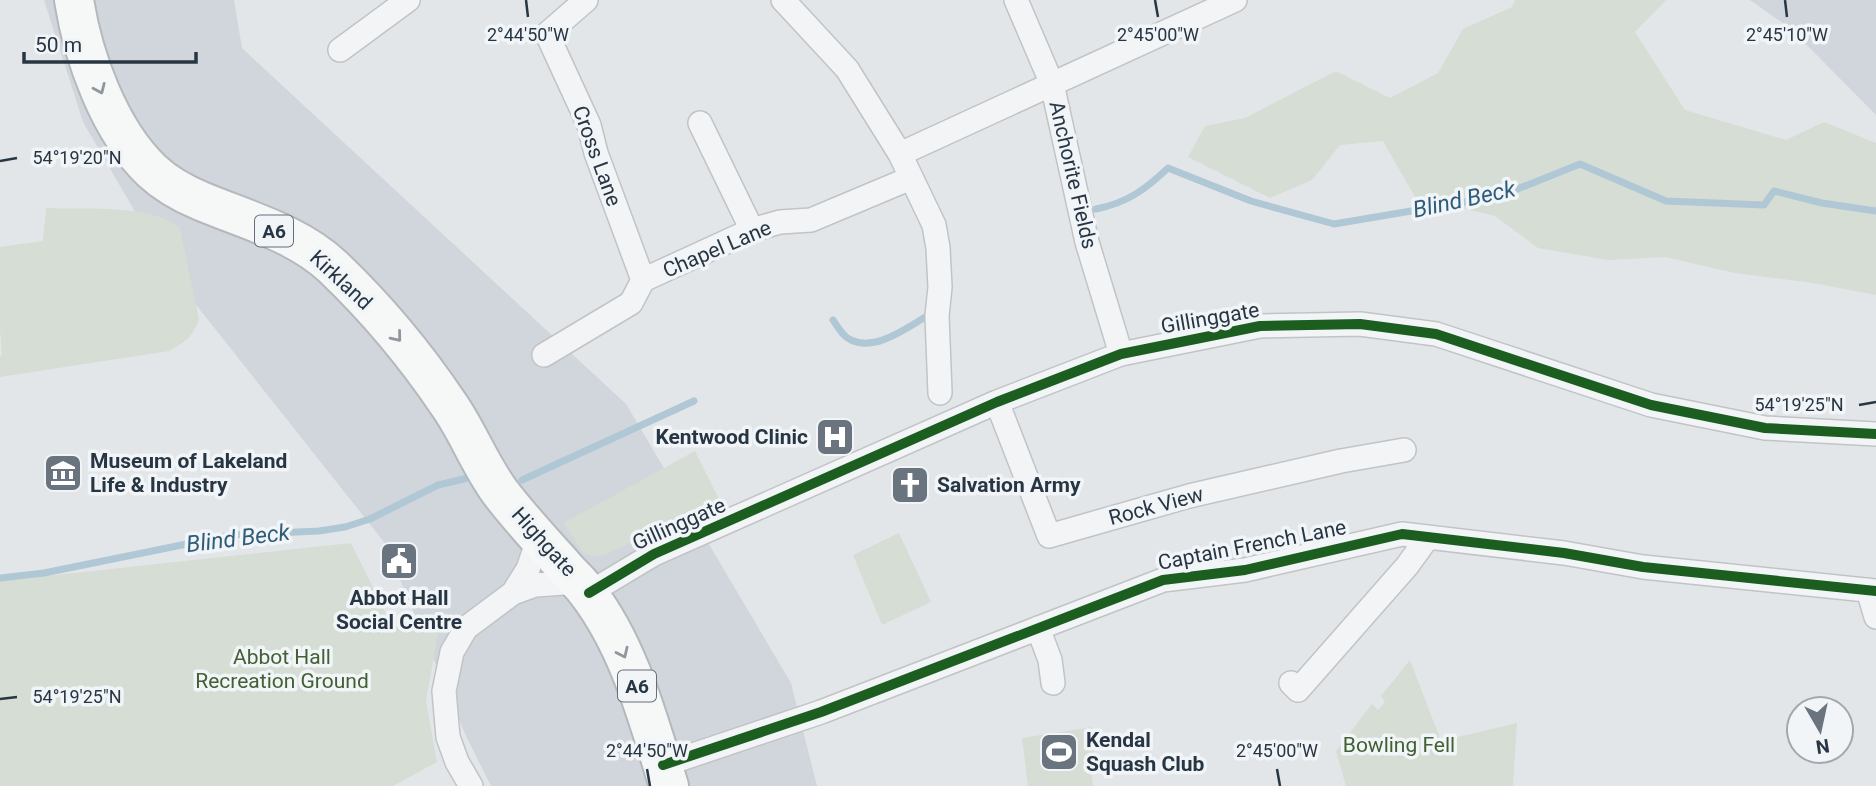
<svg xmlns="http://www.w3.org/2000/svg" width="1876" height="786" viewBox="0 0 1876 786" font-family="Roboto,sans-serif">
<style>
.built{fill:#d1d6dc}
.green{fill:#d5ddd4}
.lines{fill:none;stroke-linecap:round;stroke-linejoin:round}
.stream{stroke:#b0c7d5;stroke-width:7}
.street-casing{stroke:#c1c4c7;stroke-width:26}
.highway-casing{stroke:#b5b9bd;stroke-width:42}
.street{stroke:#f3f4f5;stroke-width:23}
.highway{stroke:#f6f7f7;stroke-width:38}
.cycleway-casing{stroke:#f1f5f8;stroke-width:15}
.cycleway{stroke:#1b5e20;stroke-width:10}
.oneway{stroke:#8f969e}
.ticks{fill:none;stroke:#283644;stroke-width:2.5}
.labels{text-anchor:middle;stroke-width:7;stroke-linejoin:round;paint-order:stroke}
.shield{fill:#f1f5f8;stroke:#646f7a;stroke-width:2}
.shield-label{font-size:19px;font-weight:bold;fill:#283644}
.street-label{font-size:21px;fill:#283644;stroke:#f1f5f8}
.poi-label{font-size:21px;font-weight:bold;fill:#283644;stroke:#f1f5f8;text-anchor:start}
.park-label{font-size:21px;fill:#436034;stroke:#f1f5f8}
.water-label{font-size:23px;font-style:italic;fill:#2f5c7b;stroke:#f1f5f8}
.ticks-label{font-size:18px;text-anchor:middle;fill:#283644;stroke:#f1f5f8;stroke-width:7;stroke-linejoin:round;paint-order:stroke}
</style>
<rect width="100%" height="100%" fill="#e3e6e9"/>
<path class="built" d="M44 0H234L242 48 626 404 791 683 817 786H491L466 736 384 542 170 272 83 122Z
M1750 0H1876V115L1791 29Z"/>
<path class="green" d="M1515 0H1666L1635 32 1685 110 1786 140 1824 122 1876 143V295L1813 283 1735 273 1665 257 1608 260 1538 248 1495 216 1415 197 1383 141 1340 145 1312 180 1270 198 1188 157 1205 126 1245 118 1336 71 1390 98 1438 73 1463 29 1512 7Z
M46 208C85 210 150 203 180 228L199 319C193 337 185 342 169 351L0 377V356L2 355 0 330V247L43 241Z
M695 451 719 499 605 555 594 556 584 554 563 523Z
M899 533 931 602 882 625 853 555Z
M351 543 393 628 437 612 439 628 426 701 437 762 393 786H0V581Z
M1410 660 1441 741 1517 723 1513 786H1346L1336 751 1372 704 1378 710 1385 702 1381 696Z
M1092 727 1095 766 1091 767 1093 786H1028L1022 738Z"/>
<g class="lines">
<path class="stream" d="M1096 209C1127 203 1146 189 1168 168L1251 201 1334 224 1500 196 1580 164 1666 201 1764 205 1774 191 1822 203 1876 211
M833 320C838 327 843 337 851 340 876 352 907 327 929 315
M522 480 694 401
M0 578 44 573 231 535 319 531 345 527 370 519 438 485 468 478"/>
<defs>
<path id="street" d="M586 0 547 34 589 125 596 153 643 280
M783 0 847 69 900 154 934 225 938 248 940 287 937 316 940 393
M1016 0 1052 84 1087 242 1121 354
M340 50 408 0
M700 123 752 230
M900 154 1235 0
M544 355 631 303 643 280 752 230 780 222 811 220 911 178
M997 402 1049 536 1189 496 1341 461 1404 450
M1868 590 1876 617
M513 593 528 569 539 537
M589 593 654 554 997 402 1121 354 1260 326 1360 324 1436 334 1651 405 1765 428 1876 434
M1038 628 1050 660 1053 683
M1291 683 1298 690 1407 566 1428 537
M663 765 821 712 1163 580 1245 570 1402 534 1564 553 1643 567 1876 591
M471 786 457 762 448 737 444 691 452 652 466 628 513 593 535 585 580 582"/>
<path id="highway" d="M74 0C83 57 109 130 152 171 166 184 184 194 201 201 246 220 297 233 333 267 376 308 416 356 449 405 468 432 480 465 500 492 519 517 541 541 562 564 570 574 580 582 587 592 630 648 648 720 669 786"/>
</defs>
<use href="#street" class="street-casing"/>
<use href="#highway" class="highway-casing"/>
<use href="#street" class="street"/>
<use href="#highway" class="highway"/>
<defs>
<path id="cycleway" d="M589 593 654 554 997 402 1121 354 1260 326 1360 324 1436 334 1651 405 1765 428 1876 434
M663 765 821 712 1163 580 1245 570 1402 534 1564 553 1643 567 1876 591"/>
</defs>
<use href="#cycleway" class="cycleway-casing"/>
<use href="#cycleway" class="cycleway"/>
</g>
<defs><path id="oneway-chevron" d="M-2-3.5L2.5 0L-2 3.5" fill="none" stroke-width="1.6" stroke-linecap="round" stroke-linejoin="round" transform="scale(1.75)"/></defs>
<g class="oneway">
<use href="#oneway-chevron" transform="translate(100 89) rotate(66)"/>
<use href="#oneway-chevron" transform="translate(397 337) rotate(51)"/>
<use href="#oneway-chevron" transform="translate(623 653) rotate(65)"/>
</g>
<path class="ticks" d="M526 0 528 17M1155 0 1158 17M1785 0 1787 17M0 161 17 158M1859 405 1876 402M0 699 17 697M647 769 650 786M1277 769 1280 786"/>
<defs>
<symbol id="hospital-square" viewBox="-11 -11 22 22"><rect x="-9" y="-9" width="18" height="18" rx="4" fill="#69747e" stroke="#f1f5f8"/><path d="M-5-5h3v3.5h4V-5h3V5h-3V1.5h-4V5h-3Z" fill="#fff"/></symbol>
<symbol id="museum-square" viewBox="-11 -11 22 22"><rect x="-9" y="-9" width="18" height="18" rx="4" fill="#69747e" stroke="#f1f5f8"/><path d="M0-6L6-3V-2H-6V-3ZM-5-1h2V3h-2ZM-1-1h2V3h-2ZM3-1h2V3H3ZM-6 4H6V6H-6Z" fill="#fff"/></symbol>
<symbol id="church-square" viewBox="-11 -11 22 22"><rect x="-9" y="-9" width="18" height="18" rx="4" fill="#69747e" stroke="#f1f5f8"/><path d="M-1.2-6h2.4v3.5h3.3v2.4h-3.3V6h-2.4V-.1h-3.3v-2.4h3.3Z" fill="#fff"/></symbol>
<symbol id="civic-square" viewBox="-11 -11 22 22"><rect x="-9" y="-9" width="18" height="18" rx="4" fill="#69747e" stroke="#f1f5f8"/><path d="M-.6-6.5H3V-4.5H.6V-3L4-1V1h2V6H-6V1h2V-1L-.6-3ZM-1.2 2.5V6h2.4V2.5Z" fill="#fff"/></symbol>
<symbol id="stadium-square" viewBox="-11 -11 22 22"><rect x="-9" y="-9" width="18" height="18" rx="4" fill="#69747e" stroke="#f1f5f8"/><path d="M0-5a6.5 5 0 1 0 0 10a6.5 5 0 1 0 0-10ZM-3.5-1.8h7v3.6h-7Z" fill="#fff"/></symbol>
</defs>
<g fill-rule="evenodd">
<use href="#hospital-square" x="813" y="415" width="44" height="44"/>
<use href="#museum-square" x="41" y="451" width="44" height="44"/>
<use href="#church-square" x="888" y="463" width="44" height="44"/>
<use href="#civic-square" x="377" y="539" width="44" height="44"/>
<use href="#stadium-square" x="1037" y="730" width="44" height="44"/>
</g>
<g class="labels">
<g class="shield">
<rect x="255" y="215.5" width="38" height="31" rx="5"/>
<rect x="618" y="670.5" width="38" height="31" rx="5"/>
</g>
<g class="shield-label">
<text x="274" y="238">A6</text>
<text x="637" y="693">A6</text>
</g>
<g class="street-label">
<text transform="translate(597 156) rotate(70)" y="7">Cross Lane</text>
<text transform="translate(1073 175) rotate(77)" y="7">Anchorite Fields</text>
<text transform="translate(717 249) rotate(-23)" y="7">Chapel Lane</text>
<text transform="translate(341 280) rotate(43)" y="7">Kirkland</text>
<text transform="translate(1210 318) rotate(-10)" y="7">Gillinggate</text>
<text transform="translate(1156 506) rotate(-15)" y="7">Rock View</text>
<text transform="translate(679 524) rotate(-24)" y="7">Gillinggate</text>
<text transform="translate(544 542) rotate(48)" y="7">Highgate</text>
<text transform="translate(1252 545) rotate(-11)" y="7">Captain French Lane</text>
</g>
<g class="poi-label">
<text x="808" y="444" text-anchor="end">Kentwood Clinic</text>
<text x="90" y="468">Museum of Lakeland<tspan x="90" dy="24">Life &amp; Industry</tspan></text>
<text x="937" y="492">Salvation Army</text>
<text x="399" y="605" text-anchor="middle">Abbot Hall<tspan x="399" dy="24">Social Centre</tspan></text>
<text x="1086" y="747">Kendal<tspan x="1086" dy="24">Squash Club</tspan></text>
</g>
<g class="park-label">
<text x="282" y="664">Abbot Hall<tspan x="282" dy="24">Recreation Ground</tspan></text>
<text x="1399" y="752">Bowling Fell</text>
</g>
<g class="water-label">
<text transform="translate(1464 199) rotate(-12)" y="8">Blind Beck</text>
<text transform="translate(238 538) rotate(-7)" y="8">Blind Beck</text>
</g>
</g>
<g class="ticks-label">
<text x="1787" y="41">2°45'10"W</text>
<text x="528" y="41">2°44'50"W</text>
<text x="1158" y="41">2°45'00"W</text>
<text x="77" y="164">54°19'20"N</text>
<text x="1799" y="411">54°19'25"N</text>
<text x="77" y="703">54°19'25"N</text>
<text x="647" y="757">2°44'50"W</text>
<text x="1277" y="757">2°45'00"W</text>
</g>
<g transform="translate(1820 730) rotate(171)"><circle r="33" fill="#f1f5f8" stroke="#a1a9b0" stroke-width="2"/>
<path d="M0-5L12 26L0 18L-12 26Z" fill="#69747e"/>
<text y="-10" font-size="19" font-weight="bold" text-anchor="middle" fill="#283644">N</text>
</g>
<path d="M24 52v10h172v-10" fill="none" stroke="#283644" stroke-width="3.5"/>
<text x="35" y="52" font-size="21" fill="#283644" stroke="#f1f5f8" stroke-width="5" paint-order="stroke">50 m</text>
</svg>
